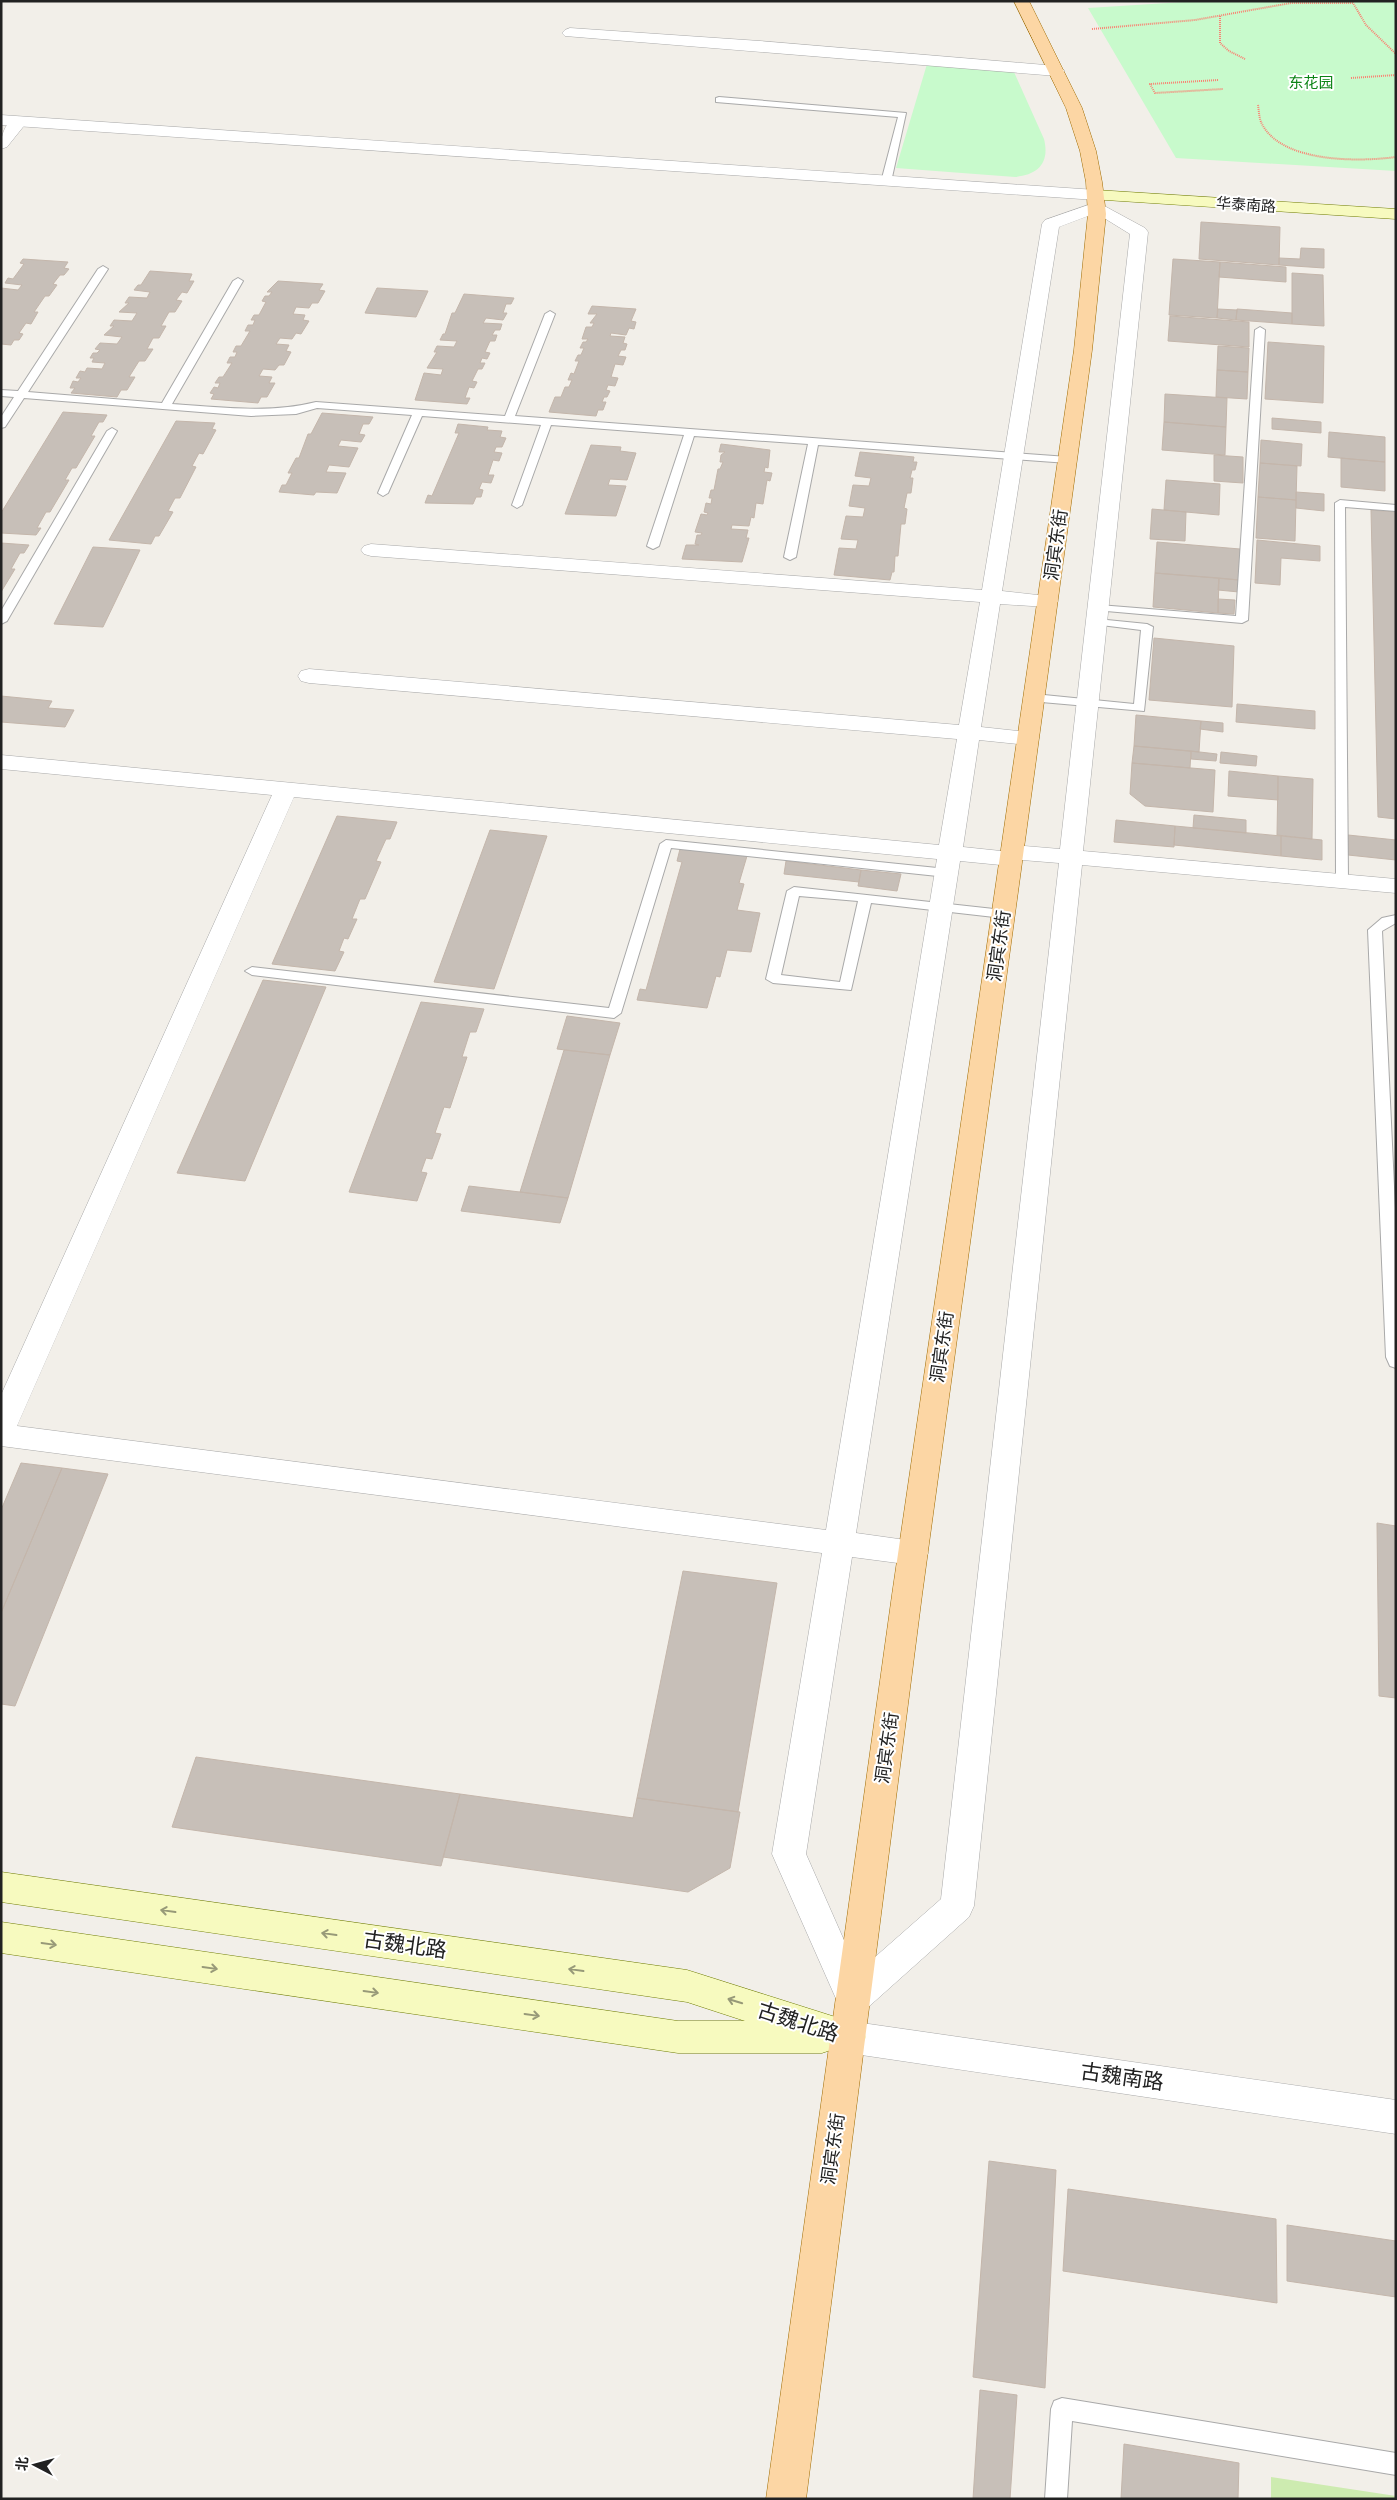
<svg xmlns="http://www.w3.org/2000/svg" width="1397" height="2500" viewBox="0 0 1397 2500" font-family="'IBM Plex Sans','Noto Sans SC',sans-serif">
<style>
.grass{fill:#cdebb0}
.park{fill:#c8facc}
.building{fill:#c7bfb8;stroke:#c4b6ab}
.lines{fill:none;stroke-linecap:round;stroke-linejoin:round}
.service-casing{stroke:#a9a9a9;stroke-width:2}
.minor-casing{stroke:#a9a9a9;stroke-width:1}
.tertiary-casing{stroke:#a9a9a9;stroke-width:1}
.secondary-casing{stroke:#707d05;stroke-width:1}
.primary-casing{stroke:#a06b00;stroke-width:1}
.path{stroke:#fa8072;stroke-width:2;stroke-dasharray:1 1;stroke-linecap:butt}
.service{fill:#fff;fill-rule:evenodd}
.minor{fill:#fff;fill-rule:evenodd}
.tertiary{fill:#fff;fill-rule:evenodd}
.secondary{fill:#f7fabf;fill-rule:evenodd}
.primary{fill:#fcd6a4;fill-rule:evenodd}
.oneway{stroke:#979978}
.labels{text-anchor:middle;stroke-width:4;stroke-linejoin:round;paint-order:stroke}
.far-park-label{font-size:15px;fill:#0c8416;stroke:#fff}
.far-street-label{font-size:15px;fill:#222;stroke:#fff}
.street-label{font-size:18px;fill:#222;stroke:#fff}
.near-street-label{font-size:21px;fill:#222;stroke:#fff}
</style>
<rect width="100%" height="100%" fill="#f2efe9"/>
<path class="grass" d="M1271 2477 1396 2496V2499H1271Z"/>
<path class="park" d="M1199 1H1396V171L1176 158 1088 8Z
M927 64 1014 72 1044 139C1050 163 1038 175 1015 177L896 168Z"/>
<path class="building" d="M1201 222 1280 227 1279 265 1199 259Z
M1301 248 1324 249V268L1279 265V258L1300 259Z
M23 259 68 262 64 268 69 269 64 275H60L53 284 57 285 49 296H45L34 312H38L31 324 26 323 19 333 23 334 19 340H14L11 345 1 344V288L18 290 22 285 5 283 8 278 13 279 24 264 20 263Z
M1173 259 1220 262 1217 318 1169 315Z
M1220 262 1286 267V282L1219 277Z
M150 271 192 274 189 281H194L187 293 182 292 176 300 182 301 175 312H169L161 326H166L159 338H153L147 349H153L145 361H139L129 377H135L127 390H121L117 397 71 393 75 388H70L73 381 78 382 81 378H76L80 371 85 372 87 368 102 369 105 363 92 362 94 358H90L93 353H97L100 350 95 349 100 343 117 344 122 337 104 335 114 326H110L114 320 132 321 137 313 119 312 129 303H125L129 297 147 298 150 292 134 290 138 285H141Z
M1292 273 1323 275 1324 326 1292 324Z
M278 281 323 284 319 290 325 291 318 303H312L309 308 296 307 293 314 305 315 303 320 309 321 301 334 296 333 292 339 280 338 276 344 289 345 286 351 291 352 284 365H279L275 370 263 369 259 376 272 377 269 383H275L267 397H261L258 403 211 399 214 394 210 393 214 387 218 388 220 383H215L219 377H223L232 363H227L230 357H235L237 352H233L236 346H241L250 331H245L248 325H253L255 320H251L254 315H259L266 302 262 301 265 296H269L272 292H267Z
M377 288 428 291 416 317 365 313Z
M464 294 514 298 511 304H506L503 313H507L503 320 486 318 483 323 502 324 500 330H495L492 335H497L495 341H490L485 352 490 353 487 359 482 358 480 363H485L482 369H478L472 381 477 382 474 388 469 387 465 398H470L467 404 415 400 424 373 441 375 443 369 427 368 437 352H434L437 346 454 347 457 341 440 340 443 334H445L452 313H455Z
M592 306 636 309 631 321 636 322 634 329 629 328 626 335 611 333 610 336 625 337 623 343 627 344 625 350H621L618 356 626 357 623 365 615 364 611 377 618 378 615 386 608 385 606 390 610 391 607 397H604L602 402H606L603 410H598L596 416 549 412 555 397H561L565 387H569L572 380H568L571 373 574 374 579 361H575L578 355H581L584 348H580L583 342H586L588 339H582L586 327H592L594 323H590L597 314H588Z
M1218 309 1237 310 1236 320 1217 318Z
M1237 309 1292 313V324L1236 320Z
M1170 316 1249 322V347L1168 341Z
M1268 342 1324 346 1323 403 1265 399Z
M1218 346 1249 348 1248 372 1217 370Z
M1217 370 1248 372 1247 399 1216 397Z
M1165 394 1227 398 1226 427 1164 422Z
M63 412 107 415 103 422H99L91 436H95L76 468H72L65 480H69L50 512H46L37 528H41L36 535 1 533V513Z
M322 413 373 417 369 424H363L359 434 365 435 361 442 341 440 338 446 358 448 349 467 329 465 326 472 346 473 337 493 316 492 314 495 279 492 282 485H286L292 473H288L296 458H299L308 434H311Z
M1272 418 1321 422V433L1272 429Z
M176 421 215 423 212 429 216 430 203 454 199 453 192 466 196 467 180 498H175L168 511 173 512 159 536H155L151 544 109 540Z
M1164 422 1226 427 1225 455 1162 450Z
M458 424 488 427 487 430 502 431 500 437 506 438 502 447H496L494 452 502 453 499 461 493 460 488 475H494L491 483 482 482 479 489 483 490 481 497H476L473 504 425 503 428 495 432 496 459 433H455Z
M1329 432 1385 437V462L1328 457Z
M1261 440 1302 444 1301 466 1260 463Z
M721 444 770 450 768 468 765 467 764 472 772 473 770 481 767 480 763 504 756 503 754 518 751 517 749 526 732 525 731 529 748 530 746 538H749L742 562 682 559 686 545H699L695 544 697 535H701L702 533 695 532 701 514 707 515 708 513 704 512 706 503 711 504 712 498H709L711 490H714L718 469H720L723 462H720L721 455 725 452H719Z
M591 445 621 447 620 451 636 453 627 480 610 479 608 485 626 486 616 516 565 514Z
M860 452 914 457 913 462H917L915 470H912L910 478H913L911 493H907L904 508 907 509 905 524H901L898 556H895L894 572H892L890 580 834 575 839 548 856 549 858 540 841 539 846 516 863 517 865 508 849 506 853 485 869 486 871 478 855 476Z
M1214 455 1243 457V483L1214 481Z
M1341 458 1385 462V491L1341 487Z
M1260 463 1297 466 1296 500 1258 497Z
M1166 480 1220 484 1219 515 1164 510Z
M1296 492 1324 494V511L1296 508Z
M1258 497 1296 500 1295 541 1256 538Z
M1152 509 1186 512 1185 541 1150 539Z
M1371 510 1396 512V819L1378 817Z
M1257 540 1320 546V561L1281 558 1280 585 1255 583Z
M1157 542 1240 549 1239 580 1155 573Z
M1 543 29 545 24 553H20L11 569H15L1 592Z
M93 547 140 550 103 627 54 624Z
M1155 573 1219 578 1218 613 1153 607Z
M1219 578 1239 580V592L1218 590Z
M1218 599 1235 600 1234 614 1218 613Z
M1154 638 1234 646 1232 707 1149 700Z
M1 696 52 701 48 708 74 710 65 727 1 722Z
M1237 704 1315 711V729L1236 722Z
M1136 715 1201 721 1199 752 1134 746Z
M1201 721 1223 723V732L1200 729Z
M1134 746 1191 751 1190 768 1132 763Z
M1191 751 1217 754 1216 761 1191 759Z
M1221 752 1257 756 1256 766 1220 763Z
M1132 763 1215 770 1213 812 1145 806 1130 794Z
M1229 771 1278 776V800L1228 796Z
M1278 776 1313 779 1312 839 1277 835Z
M1194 815 1246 820V833L1193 828Z
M337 816 397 822 390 839H386L376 861 381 862 365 899H360L352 919H357L348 939 344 938 339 951 344 952 335 971 272 964Z
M1116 820 1175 826 1174 847 1114 842Z
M1175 826 1281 836V856L1174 845Z
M490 830 547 836 494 989 434 982Z
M1348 835 1396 840V860L1348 855Z
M1281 836 1322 840V860L1281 856Z
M680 849 747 856 739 883 744 884 737 910 760 913 751 952 727 950 720 977 716 976 707 1008 637 1000 640 989 646 990 682 862 677 861Z
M786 861 861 870 859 882 784 874Z
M861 870 901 874 897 891 858 886Z
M263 980 326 987 245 1181 177 1173Z
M421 1002 484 1009 476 1032H470L462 1057H467L450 1108 444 1107 435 1133 441 1134 432 1159 426 1158 421 1172 427 1173 417 1201 349 1192Z
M567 1016 620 1023 610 1055 557 1049Z
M564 1050 610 1055 568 1198 520 1192Z
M469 1186 520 1192 568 1198 560 1223 461 1211Z
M21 1463 62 1468 1 1613V1510Z
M62 1468 108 1474 15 1706 1 1704V1613Z
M1377 1523 1396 1526V1698L1379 1696Z
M683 1571 777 1583 738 1812 637 1798Z
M196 1757 460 1794 441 1866 172 1827Z
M460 1794 633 1818 637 1798 740 1812 730 1868 688 1892 443 1857Z
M989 2161 1056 2170 1045 2388 973 2377Z
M1068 2189 1276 2219 1277 2303 1063 2271Z
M1287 2225 1396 2241V2297L1287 2281Z
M980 2390 1017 2395 1010 2499H973Z
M1124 2444 1239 2463 1238 2499H1121Z"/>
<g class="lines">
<defs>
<path id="service" d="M719 97 906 113 891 182 886 185 881 182 898 117 716 102V98Z
M103 266 108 269 28 392 162 403 233 281 238 278 243 281 172 404C220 407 268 414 316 402L505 416 545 314 550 311 555 314 515 416 1068 457 1073 460 1068 463 818 445 796 557 790 560 784 557 808 444 694 436 659 546 653 549 647 546 684 435 551 425 522 505 517 508 512 505 541 425 422 416 388 493 383 496 378 493 412 415 317 408 296 414 251 416 24 398 5 427 1 428V417L14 397 1 396V390L18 391 98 269Z
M1260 327 1265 330 1248 620 1242 623 1095 610 1093 608 1099 605 1236 616 1255 330Z
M112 428 117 431 7 621 1 624V611L107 431Z
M1340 500 1396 505V511L1345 507 1348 881 1342 885 1336 881 1335 503Z
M1097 619 1147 624 1153 627 1144 711 1030 701 1028 698 1034 694 1134 704 1141 630 1093 624V620Z
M666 840 947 869 953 873 947 877 671 848 621 1013 614 1018 252 975 245 971 252 967 609 1008 660 844Z
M794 887 1003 910 1010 914 1003 918 871 903 851 990 773 983 766 979 787 891ZM799 896 858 901 840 982 781 975Z
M1396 915V923L1382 931 1396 1229V1368L1390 1366 1386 1357 1368 930 1382 918Z
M1062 2398 1396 2453V2475L1072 2421 1067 2499H1045L1051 2409 1054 2401Z"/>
<path id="minor" d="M570 28 760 41 1057 66 1065 71 1057 76 565 36 562 33 565 30Z
M19 117 27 122 7 147 1 149C1 136 4 121 19 117Z
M1097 202 1145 228 1148 232 1083 851 1396 879V893L1082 865 974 1906 969 1917 865 2010 853 2015 841 2010 772 1854 822 1553 1 1446V1395L272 795 1 769V755L939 845 957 739 309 683 301 681 298 676 301 671 309 669 959 725 980 602 371 556 364 554 361 550 364 546 371 544 982 590 1042 224 1045 220ZM1096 213 1130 234 1060 849 1012 845 1004 847 1001 851 963 847 979 740 1028 745 1036 743 1039 738 1036 733 981 727 1000 604 1048 607 1055 605 1058 601 1055 597 1002 591 1059 227ZM294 797 937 859 826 1530 17 1426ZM1022 860 1059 863 941 1899 858 1972 806 1854 852 1557 913 1565 924 1562 928 1553 924 1544 913 1541 856 1533 960 861 1011 866 1019 864Z"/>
<path id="tertiary" d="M1 115 1096 190 1102 191 1104 195 1102 199 1096 200 1 125Z
M848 2021 1396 2100V2134L848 2053 835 2049 830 2037 835 2025Z"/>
<path id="secondary" d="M1096 190 1396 209V219L1090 199 1088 195 1090 191Z
M1 1872 687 1970 848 2021 861 2025 866 2037 861 2049 848 2053 834 2049 822 2053H678L1 1953V1922L678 2021H745L687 2002 1 1902Z"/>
<path id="primary" d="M1014 1H1029L1082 108 1096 151 1102 182 1106 214 1092 350 922 1595 806 2499H766L892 1595 1074 350 1088 214 1086 182 1080 151 1066 108Z"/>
</defs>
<use href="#service" class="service-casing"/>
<use href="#minor" class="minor-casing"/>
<use href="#tertiary" class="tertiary-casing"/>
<use href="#secondary" class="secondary-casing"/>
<use href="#primary" class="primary-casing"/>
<path class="path" d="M1220 16V43L1229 51 1245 59
M1092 29 1195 20 1291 3H1353L1366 25 1396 54
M1351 78 1396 75
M1218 80 1150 84 1155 93 1223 89
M1258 105C1259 111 1259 119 1262 124 1282 163 1359 162 1396 157"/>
<use href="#service" class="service"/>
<use href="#minor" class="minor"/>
<use href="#tertiary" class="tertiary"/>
<use href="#secondary" class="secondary"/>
<use href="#primary" class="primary"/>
</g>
<defs><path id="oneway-shaft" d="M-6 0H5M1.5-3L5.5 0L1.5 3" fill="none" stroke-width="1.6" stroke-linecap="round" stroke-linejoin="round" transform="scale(1.25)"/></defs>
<g class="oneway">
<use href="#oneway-shaft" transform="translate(168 1911) rotate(-172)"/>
<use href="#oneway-shaft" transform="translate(329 1934) rotate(-172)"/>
<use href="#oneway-shaft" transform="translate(49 1944) rotate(8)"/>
<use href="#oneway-shaft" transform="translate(210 1968) rotate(8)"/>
<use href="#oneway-shaft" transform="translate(576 1970) rotate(-172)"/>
<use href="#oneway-shaft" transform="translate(371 1992) rotate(8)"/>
<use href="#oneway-shaft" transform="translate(735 2001) rotate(-163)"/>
<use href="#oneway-shaft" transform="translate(532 2015) rotate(8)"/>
</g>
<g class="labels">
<g class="far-park-label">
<text x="1311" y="88">东花园</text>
</g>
<g class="far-street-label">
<text transform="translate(1246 205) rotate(4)" y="5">华泰南路</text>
</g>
<g class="street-label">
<text transform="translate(1056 545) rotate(-82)" y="6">洞宾东街</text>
<text transform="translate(999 946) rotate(-82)" y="6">洞宾东街</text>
<text transform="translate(942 1347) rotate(-82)" y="6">洞宾东街</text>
<text transform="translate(887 1748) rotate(-82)" y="6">洞宾东街</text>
<text transform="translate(833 2149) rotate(-82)" y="6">洞宾东街</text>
</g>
<g class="near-street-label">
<text transform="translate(405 1945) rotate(8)" y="7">古魏北路</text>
<text transform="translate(798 2022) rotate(18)" y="7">古魏北路</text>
<text transform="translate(1122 2077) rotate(8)" y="7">古魏南路</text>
</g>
</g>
<rect width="1397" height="2500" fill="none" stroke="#222222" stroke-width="5"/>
<g transform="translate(35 2465) rotate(276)" stroke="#ffffff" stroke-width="4" paint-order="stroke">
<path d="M0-4L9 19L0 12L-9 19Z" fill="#222222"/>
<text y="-8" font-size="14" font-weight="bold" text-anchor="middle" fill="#222222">北</text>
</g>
</svg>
